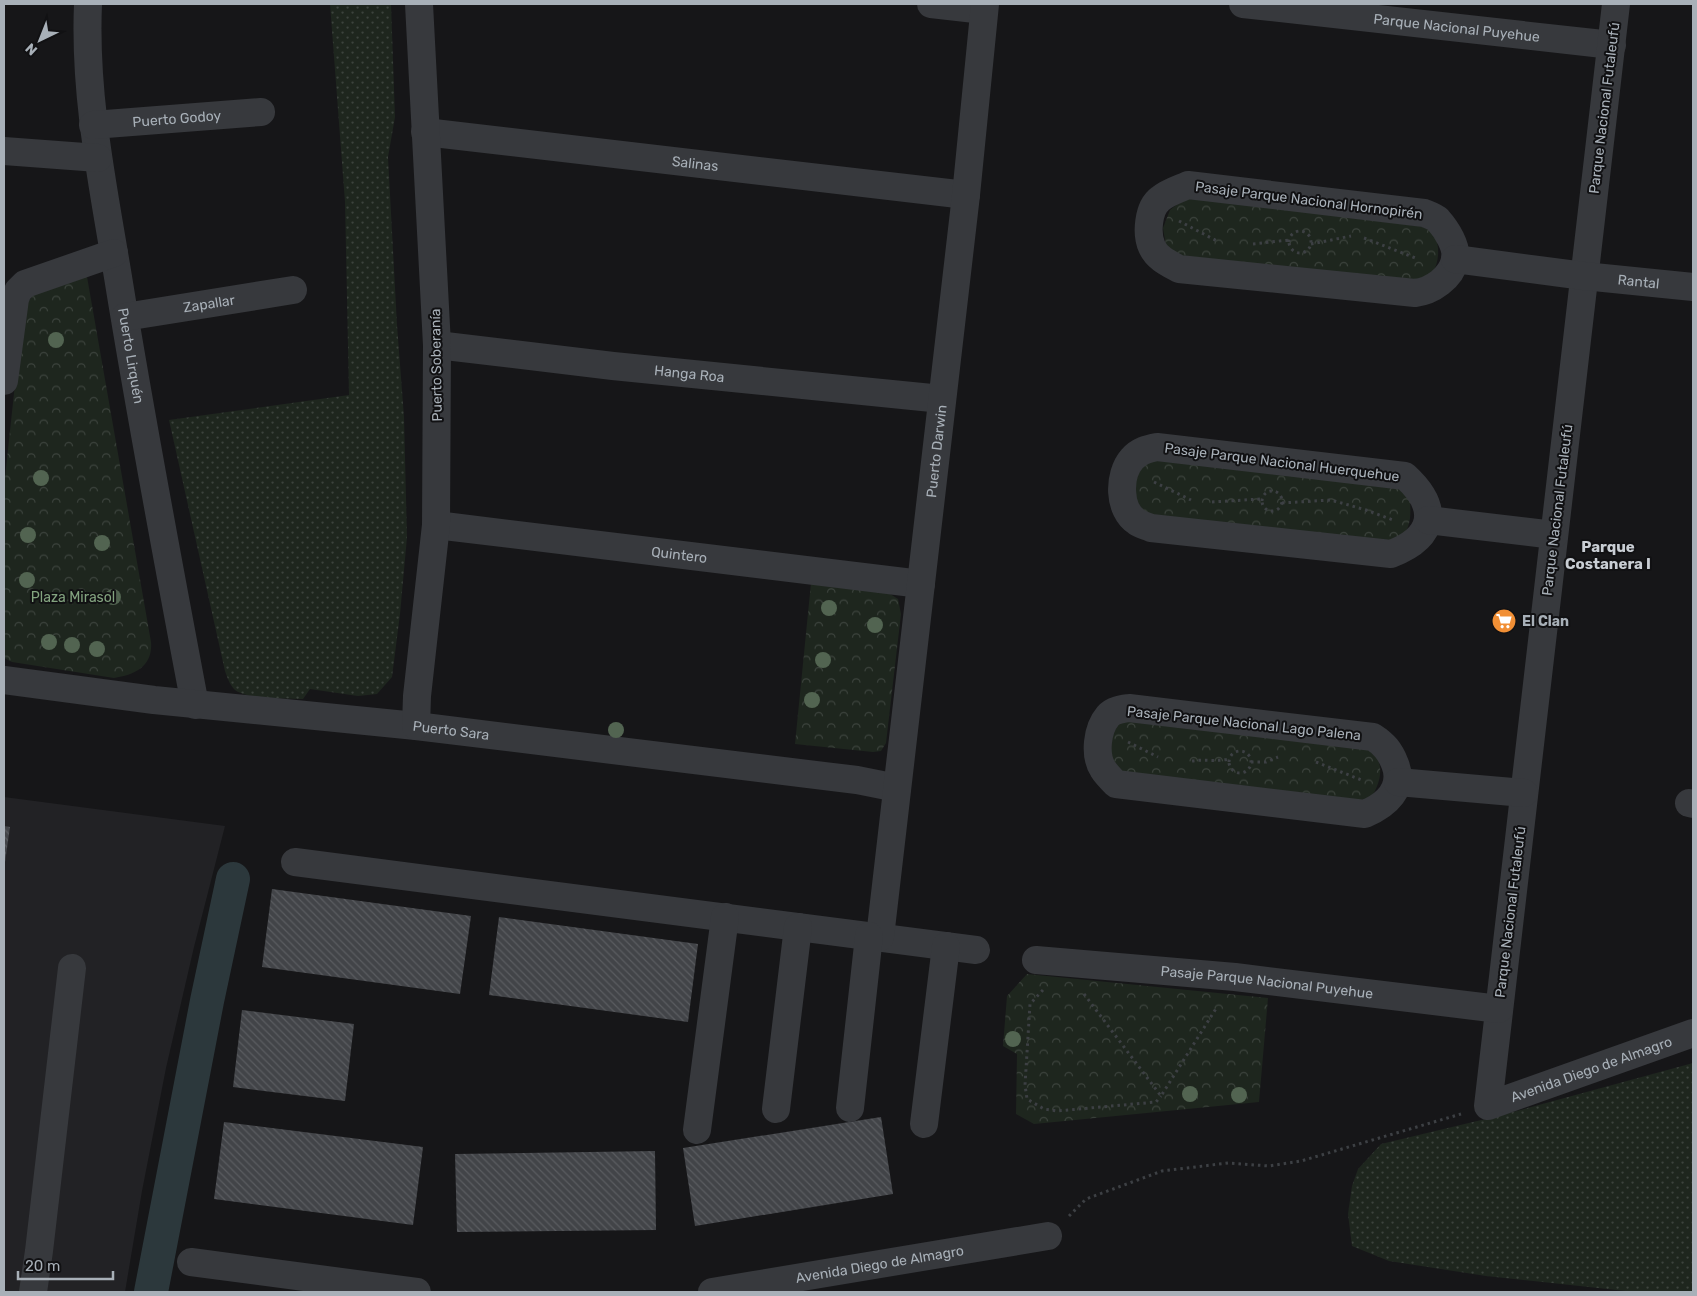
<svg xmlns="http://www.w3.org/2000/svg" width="1697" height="1296" viewBox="0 0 1697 1296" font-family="Rubik,sans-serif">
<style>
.built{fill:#222225}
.grass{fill:url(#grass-dots)}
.park{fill:url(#park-crowns)}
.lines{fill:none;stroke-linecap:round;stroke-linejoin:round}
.canal{stroke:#2c383c;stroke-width:34}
.building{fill:url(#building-back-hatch)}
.path{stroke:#3d4044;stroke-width:3;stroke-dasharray:2.5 4;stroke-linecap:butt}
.minor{stroke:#37393d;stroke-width:28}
.tree{fill:#526451}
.labels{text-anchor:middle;stroke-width:4;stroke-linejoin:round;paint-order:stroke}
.street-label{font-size:14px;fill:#a8b0b8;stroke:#111113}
.park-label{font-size:14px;fill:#83a37f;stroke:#111113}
.poi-label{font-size:14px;font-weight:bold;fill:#a8b0b8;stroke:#111113;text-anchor:start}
.neighbourhood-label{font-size:15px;font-weight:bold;fill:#c9ced4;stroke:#111113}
</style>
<defs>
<pattern id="grass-dots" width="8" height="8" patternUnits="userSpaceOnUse" patternTransform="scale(1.25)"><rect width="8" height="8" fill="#1e261e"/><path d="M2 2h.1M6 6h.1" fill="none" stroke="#3c433d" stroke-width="1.8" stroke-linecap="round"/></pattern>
<pattern id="park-crowns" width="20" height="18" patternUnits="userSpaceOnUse" patternTransform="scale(1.25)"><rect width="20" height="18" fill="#1e261e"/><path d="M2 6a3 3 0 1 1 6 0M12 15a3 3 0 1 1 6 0" fill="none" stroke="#3c433d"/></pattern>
<pattern id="building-back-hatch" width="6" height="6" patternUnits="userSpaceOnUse" patternTransform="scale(1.25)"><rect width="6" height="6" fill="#424448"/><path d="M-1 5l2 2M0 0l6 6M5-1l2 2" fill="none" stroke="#5a5c60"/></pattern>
</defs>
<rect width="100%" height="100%" fill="#161618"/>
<path class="built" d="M4 797 225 826 194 947 166 1068 142 1191 125 1292H4Z"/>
<path class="grass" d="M330 4H391L395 117 388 157 397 325 404 417 407 537 400 614 392 677 377 694 358 696 310 689 303 699C287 698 245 700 234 689 230 685 227 677 225 671L169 420 349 395 345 202Z
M1693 1063V1292H1635L1486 1276 1389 1261 1352 1246 1348 1214 1352 1186 1358 1169 1381 1144 1498 1116Z"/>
<path class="park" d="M1186 197 1418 226C1422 227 1426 228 1429 230 1441 238 1440 261 1433 272 1431 275 1427 278 1424 281L1179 256 1166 246 1163 228 1170 210Z
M86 271 151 642C153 666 135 675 114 678L12 662 4 658V487L23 309 33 295Z
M1150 460 1397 487 1410 499C1411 518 1411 527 1399 541L1158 519 1143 513 1133 492 1139 468Z
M811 583 887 592 898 599 901 614 886 743 881 751 873 752 795 744Z
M1122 720 1364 746C1368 750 1375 754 1378 760 1384 773 1377 791 1368 801L1124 775 1110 764 1109 736Z
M1027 974 1268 998 1259 1102 1034 1124 1016 1114 1017 1054 1003 1046 1007 996Z"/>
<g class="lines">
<path class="canal" d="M151 1292 207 1001 233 879"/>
</g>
<path class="building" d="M4 826 10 827 5 862H4Z
M272 889 471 916 460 994 262 967Z
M499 917 698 944 688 1022 489 995Z
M242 1010 354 1024 345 1101 233 1087Z
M881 1117 893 1194 695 1226 683 1148Z
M224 1122 423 1147 413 1225 214 1199Z
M655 1151 656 1230 457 1232 455 1154Z"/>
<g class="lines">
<path class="path" d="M1179 221 1217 241
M1289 242a11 11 0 1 1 22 0a11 11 0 1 1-22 0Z
M1364 238 1418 259
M1253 244 1289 240
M1311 244 1351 236
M1154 482 1191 500
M1262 501a10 10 0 1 1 20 0a10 10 0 1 1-20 0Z
M1212 502 1261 499
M1282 503 1331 500 1366 510 1393 520
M1128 742 1158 757
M1229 762a11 11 0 1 1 22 0a11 11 0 1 1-22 0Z
M1192 761C1204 759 1216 762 1229 759
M1251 762H1266L1278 757
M1316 762 1364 781
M1043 990 1030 1004 1025 1085 1027 1099 1044 1109 1057 1111 1156 1102 1161 1096
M1084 994 1161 1096 1217 1007
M1069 1216 1086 1199 1162 1171 1228 1163 1269 1166 1301 1161 1461 1114"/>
<g class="minor">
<path id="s1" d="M88 4C84 96 103 186 118 277 141 420 168 562 195 705"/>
<path d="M931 4 984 10"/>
<path id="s2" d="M1243 4 1612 45"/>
<path id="s3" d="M1616 4 1488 1106 1693 1033"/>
<path id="s4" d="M93 125 261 112"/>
<path id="s5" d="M425 132 966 195"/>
<path d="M4 151 98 158"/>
<path d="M1188 185 1424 213C1429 215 1435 217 1438 220 1446 229 1458 247 1455 260 1451 278 1432 291 1415 293L1179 269C1168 263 1157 258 1152 247 1146 234 1148 208 1160 199 1168 192 1179 189 1188 185Z"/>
<path id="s6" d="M1455 259 1584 276 1693 287"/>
<path id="s7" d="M125 317 293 290"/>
<path id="s8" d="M437 345 613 366 942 399"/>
<path d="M4 381 15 299 18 291 25 284 114 253"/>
<path d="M1157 447 1405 476C1440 508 1435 537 1391 554L1151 528C1147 526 1141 525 1137 522 1118 510 1118 475 1132 459 1139 451 1147 449 1157 447Z"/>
<path d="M1428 520 1554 535"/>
<path id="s9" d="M436 525 921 584"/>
<path id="s10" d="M4 680 154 700 416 726 857 780 897 788"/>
<path d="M1129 708 1373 737C1384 744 1390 751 1395 764 1405 789 1386 805 1365 814L1116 784C1111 779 1106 774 1103 769 1094 755 1097 729 1108 716 1113 710 1122 709 1129 708Z"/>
<path d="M416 726 417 696 436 525 437 345 419 4"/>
<path d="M1398 782 1524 793"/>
<path d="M1689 803 1693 804"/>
<path d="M295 862 976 950"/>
<path id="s11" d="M880 937 966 195 985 4"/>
<path id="s12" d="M1036 960 1235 977 1499 1009"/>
<path d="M850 1108 869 936"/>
<path d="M776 1109 798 927"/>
<path d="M924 1124 946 946"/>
<path d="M697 1130 725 917"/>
<path d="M191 1262 417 1292"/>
<path d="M33 1292 39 1251 72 968"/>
<path id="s13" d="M712 1292 1048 1236"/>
</g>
</g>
<g class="tree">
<circle cx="56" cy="340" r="8"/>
<circle cx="41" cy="478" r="8"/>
<circle cx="28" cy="535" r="8"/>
<circle cx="102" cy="543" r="8"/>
<circle cx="27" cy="580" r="8"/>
<circle cx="113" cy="597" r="8"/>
<circle cx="829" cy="608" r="8"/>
<circle cx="875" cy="625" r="8"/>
<circle cx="49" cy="642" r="8"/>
<circle cx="72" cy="645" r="8"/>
<circle cx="97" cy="649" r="8"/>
<circle cx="823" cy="660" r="8"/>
<circle cx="812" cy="700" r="8"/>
<circle cx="616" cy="730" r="8"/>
<circle cx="1013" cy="1039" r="8"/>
<circle cx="1190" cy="1094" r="8"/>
<circle cx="1239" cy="1095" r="8"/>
</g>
<defs>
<symbol id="supermarket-disc" viewBox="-11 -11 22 22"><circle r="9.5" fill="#f18f35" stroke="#111113"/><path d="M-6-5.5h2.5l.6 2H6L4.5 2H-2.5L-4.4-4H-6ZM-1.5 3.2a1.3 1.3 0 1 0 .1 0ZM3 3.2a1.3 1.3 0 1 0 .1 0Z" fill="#fff"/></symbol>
</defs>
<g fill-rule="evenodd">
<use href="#supermarket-disc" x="1490" y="607" width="28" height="28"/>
</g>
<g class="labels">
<g class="street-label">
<text dy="5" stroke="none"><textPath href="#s2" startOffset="215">Parque Nacional Puyehue</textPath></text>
<text transform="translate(1604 108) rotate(-83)" y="5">Parque Nacional Futaleufú</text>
<text dy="5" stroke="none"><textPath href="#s4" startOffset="84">Puerto Godoy</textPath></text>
<text dy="5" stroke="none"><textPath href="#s5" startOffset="272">Salinas</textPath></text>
<text transform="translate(1309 200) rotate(7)" y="5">Pasaje Parque Nacional Hornopirén</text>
<text dy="5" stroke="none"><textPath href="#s6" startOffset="185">Rantal</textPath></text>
<text dy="5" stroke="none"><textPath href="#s7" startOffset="85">Zapallar</textPath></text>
<text dy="5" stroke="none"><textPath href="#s1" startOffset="355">Puerto Lirquén</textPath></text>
<text transform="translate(436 365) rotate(-91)" y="5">Puerto Soberanía</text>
<text dy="5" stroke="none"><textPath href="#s8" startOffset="254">Hanga Roa</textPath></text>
<text dy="5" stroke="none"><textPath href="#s11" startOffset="489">Puerto Darwin</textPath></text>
<text transform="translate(1282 462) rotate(7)" y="5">Pasaje Parque Nacional Huerquehue</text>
<text transform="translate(1557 510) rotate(-83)" y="5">Parque Nacional Futaleufú</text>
<text dy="5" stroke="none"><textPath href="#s9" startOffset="245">Quintero</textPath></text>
<text transform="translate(1244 723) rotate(6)" y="5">Pasaje Parque Nacional Lago Palena</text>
<text dy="5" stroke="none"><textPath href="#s10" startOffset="450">Puerto Sara</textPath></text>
<text transform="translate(1510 912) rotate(-83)" y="5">Parque Nacional Futaleufú</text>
<text dy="5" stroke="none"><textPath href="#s12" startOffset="232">Pasaje Parque Nacional Puyehue</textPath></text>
<text dy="5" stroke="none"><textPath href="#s3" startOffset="1219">Avenida Diego de Almagro</textPath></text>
<text dy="5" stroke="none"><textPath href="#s13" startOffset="170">Avenida Diego de Almagro</textPath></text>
</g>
<g class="park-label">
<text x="73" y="602">Plaza Mirasol</text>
</g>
<g class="poi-label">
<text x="1522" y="626">El Clan</text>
</g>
<g class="neighbourhood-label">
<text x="1608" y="552">Parque<tspan x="1608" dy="17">Costanera I</tspan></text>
</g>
</g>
<rect width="1697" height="1296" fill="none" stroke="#a8b0b8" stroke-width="10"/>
<g transform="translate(40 40) rotate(223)" stroke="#111113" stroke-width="4" paint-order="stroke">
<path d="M0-4L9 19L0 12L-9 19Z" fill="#a8b0b8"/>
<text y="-8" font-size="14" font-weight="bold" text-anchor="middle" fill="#a8b0b8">N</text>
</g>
<path d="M18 1271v8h95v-8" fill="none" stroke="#a8b0b8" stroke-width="2.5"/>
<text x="25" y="1271" font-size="15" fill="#a8b0b8" stroke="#111113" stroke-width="4" paint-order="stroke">20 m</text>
</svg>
